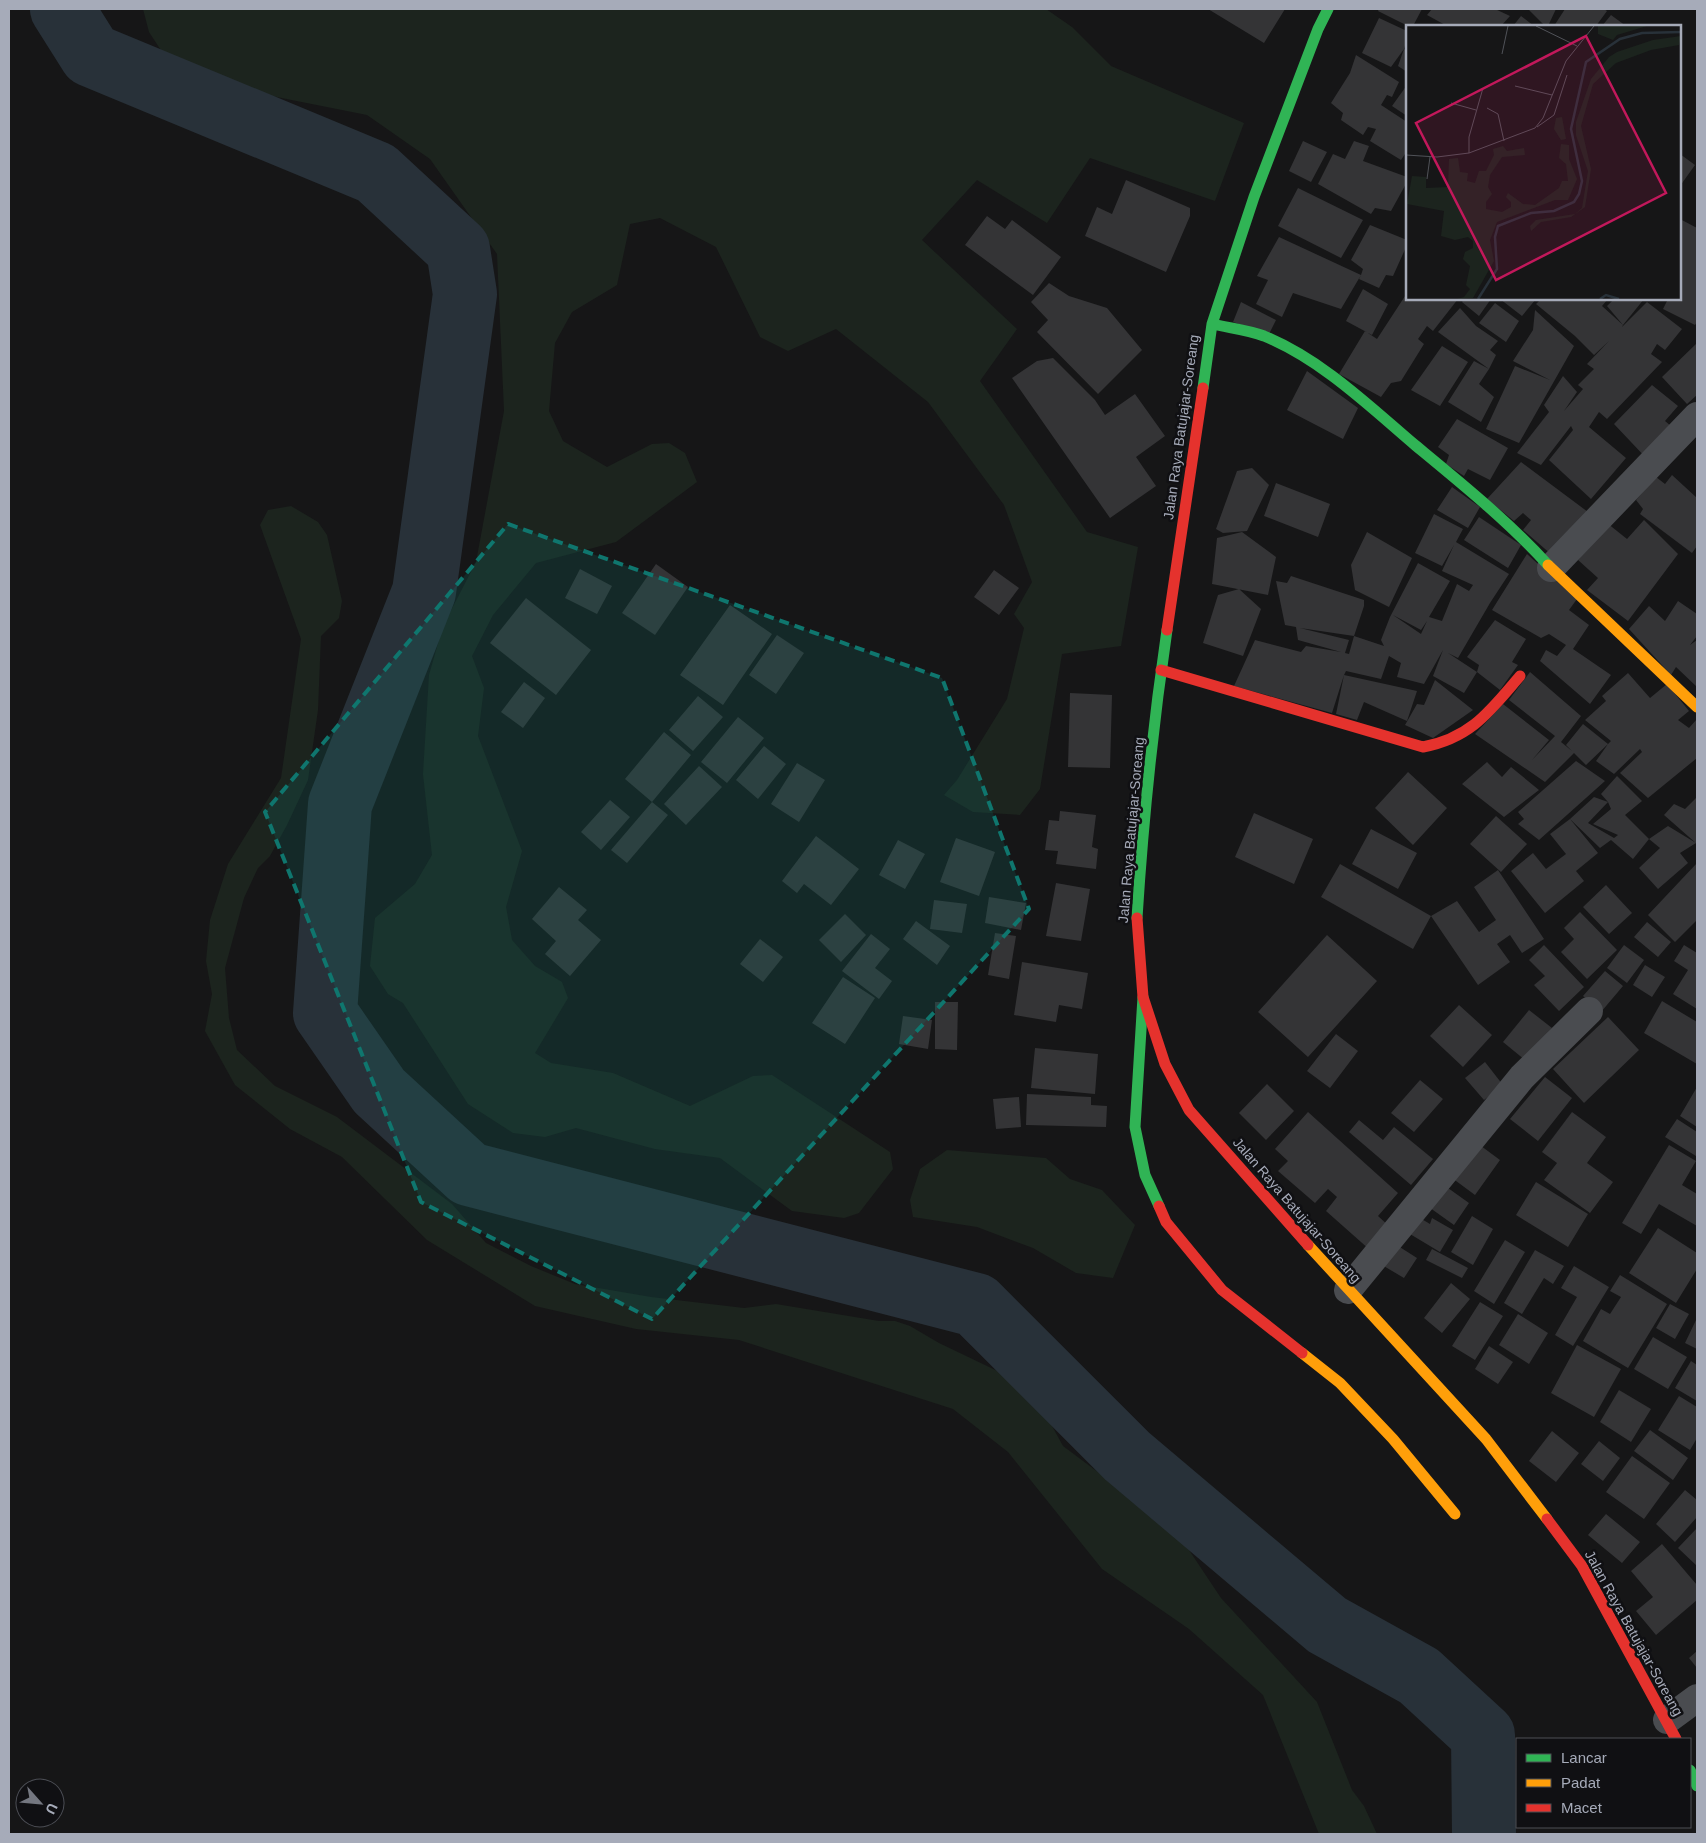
<svg xmlns="http://www.w3.org/2000/svg" width="1706" height="1843" viewBox="0 0 1706 1843" font-family="Helvetica,sans-serif">
<style>
.green{fill:#1c241e}
.lines{fill:none;stroke-linecap:round;stroke-linejoin:round}
.river{stroke:#283139;stroke-width:64}
.building{fill:#343436;fill-rule:evenodd}
.street{stroke:#4a4c50;stroke-width:28}
.fast{stroke:#30b455;stroke-width:11}
.slow{stroke:#ff9f0a;stroke-width:11}
.jam{stroke:#e5322d;stroke-width:11}
.marked{fill:#0f766e;fill-opacity:0.2;stroke:#0f766e;stroke-width:4;stroke-dasharray:10 6;stroke-linejoin:round}
.labels{text-anchor:middle;stroke-width:5;stroke-linejoin:round;paint-order:stroke}
.street-label{font-size:14px;fill:#a6abb9;stroke:#101013}
.inset-river{fill:none;stroke:#283139;stroke-width:2.5}
.inset-road{fill:none;stroke:#505258;stroke-width:1}
.view{fill:#c2185b;fill-opacity:0.15;stroke:#c2185b;stroke-width:2.5}
.inset-edge{fill:none;stroke:#a6abb9;stroke-width:2.5}
</style>
<rect width="100%" height="100%" fill="#161617"/>
<path class="green" d="M143 9H1046L1072 27 1111 66 1244 123 1215 201 1090 158 1047 223 977 180 922 240 1017 329 980 381 1087 532 1138 547 1121 646 1062 654 1040 789 1020 815 973 812 944 795 957 780 1007 699 1024 628 1014 614 1032 582 1004 505 928 402 836 329 788 351 760 337 716 247 660 218 630 224 617 285 572 312 555 343 549 411 563 441 607 467 652 444 669 443 685 453 697 482 616 542 536 563 493 615 472 656 484 688 478 736 522 851 506 907 512 940 535 966 562 982 568 998 535 1053 551 1063 613 1073 690 1106 753 1076 772 1075 890 1152 893 1169 859 1213 844 1218 792 1211 720 1158 655 1149 576 1128 545 1137 513 1133 468 1104 403 1003 388 994 370 966 375 918 415 884 432 855 423 774 429 675 443 626 476 562 504 411 497 254 430 159 367 115 246 91 168 61 149 32Z
M291 506 318 522 327 535 342 601 339 618 321 636 318 710 308 780 287 825 270 856 258 868 244 898 225 968 229 1018 237 1050 275 1086 337 1117 452 1204 486 1243 531 1266 575 1284 651 1297 744 1308 776 1304 879 1321H895L910 1326 939 1343 1010 1377 1046 1415 1063 1446 1162 1520 1185 1544 1221 1598 1317 1702 1352 1790 1364 1806 1377 1834H1319L1263 1695 1189 1629 1102 1569 1008 1452 953 1409 739 1340 636 1329 535 1306 427 1240 342 1157 290 1129 235 1085 205 1031 212 994 206 961 210 920 228 864 281 778 301 639 260 525 268 510Z
M947 1150 1046 1158 1070 1179 1102 1190 1135 1225 1113 1278 1076 1273 1033 1248 977 1227 913 1217 910 1200 920 1169Z"/>
<g class="lines">
<path class="river" d="M62 9 91 55 376 173 458 249 465 294 424 592 340 804 325 1013 379 1091 469 1174 976 1305 1127 1456 1327 1625 1419 1676 1483 1735 1484 1834"/>
</g>
<path class="building" d="M1208 9H1285L1264 43Z
M1379 9H1422L1413 26H1408L1378 11Z
M1432 9H1495L1510 16 1501 26H1447L1427 15Z
M1528 9H1556L1548 26H1545Z
M1565 9H1604L1607 11 1596 26H1554Z
M1611 15 1626 26H1602Z
M1521 16 1534 26H1513Z
M1379 18 1407 31V39L1404 49 1391 67 1362 53Z
M1404 49 1407 51V72L1398 66Z
M1356 55 1399 82 1392 97 1387 95 1381 105 1407 122V151L1401 160 1370 141 1376 129 1368 127 1363 135 1341 120 1343 113 1331 103 1350 73Z
M1407 85V116L1392 106Z
M1303 141 1327 152 1311 182 1289 171Z
M1354 141 1369 146 1363 161 1407 177V182L1391 211 1375 208 1371 214 1318 184 1333 154 1345 159Z
M1680 154 1695 165 1680 186Z
M1126 180 1190 208V216L1166 272 1085 236 1097 207 1112 214Z
M1298 188 1363 220 1341 258 1278 226Z
M987 216 1005 229 1012 220 1061 257 1033 295 965 245Z
M1680 219 1697 228V322L1695 325 1663 309 1668 299H1680Z
M1370 225 1407 240V245L1393 276 1386 275 1379 288 1359 279 1361 275 1341 309 1293 293 1282 317 1256 304 1268 280 1257 276 1279 237 1361 275 1363 269 1351 260Z
M1049 283 1069 296 1107 308 1142 350 1098 394 1037 332 1048 320 1031 302Z
M1363 289 1388 304 1372 335 1346 321Z
M1407 293V299H1458L1433 331 1427 326 1418 339 1424 344 1401 381 1391 383 1381 397 1339 374 1365 331 1377 339Z
M1464 299H1491L1479 316 1462 302Z
M1500 299H1536L1522 316Z
M1541 299H1608L1602 306 1623 325 1622 327 1647 302 1682 329 1665 350 1657 344 1651 354 1662 362 1607 419 1599 412 1589 427 1626 458 1591 499 1549 460 1573 430 1571 426 1541 465 1517 453 1549 412 1544 405 1563 376 1577 392 1564 411 1583 389 1578 385 1594 369 1587 364 1609 341 1594 355 1575 336 1536 304Z
M1614 299H1644L1623 325 1607 306Z
M1241 302 1276 320 1269 334 1233 322Z
M1495 303 1519 321 1506 342 1479 323Z
M1460 308 1476 326 1498 341 1490 350 1496 355 1489 369 1479 384 1494 397 1481 422 1448 402 1474 361 1489 369 1438 332Z
M1535 310 1574 346 1519 443 1486 429 1515 366 1550 380 1513 361 1533 330Z
M1697 343V395L1687 404 1662 377Z
M1442 346 1468 362 1440 406 1411 390Z
M1053 358 1095 400 1105 415 1135 394 1165 436 1136 457 1156 486 1110 518 1012 378 1037 361Z
M1307 371 1358 408 1343 439 1287 410Z
M1652 385 1678 406 1665 421 1677 431 1648 460 1614 424Z
M1457 419 1508 448 1490 480 1468 469 1464 476 1446 464 1449 455 1438 447Z
M1521 462 1588 512 1552 555 1523 530 1531 520 1523 513 1514 521 1487 499Z
M1252 468 1269 485 1247 531 1223 533 1216 529 1237 471Z
M1672 475 1697 498V546L1692 553 1640 514 1643 509 1636 500 1656 477 1665 484Z
M1276 483 1330 504 1318 537 1264 516Z
M1452 487 1480 507 1468 528 1437 510Z
M1434 514 1463 529 1456 542 1509 574 1490 603 1458 658 1448 653 1477 672 1464 693 1433 676 1443 650 1424 684 1397 677 1401 663 1389 656 1381 679 1346 671 1344 675 1417 691 1407 721 1364 702 1357 720 1336 714 1344 675 1332 713 1234 686 1255 640 1301 652 1306 646 1341 652 1298 640 1296 627 1285 625 1276 581 1287 583 1291 576 1364 600V606L1354 636 1300 628 1349 640 1345 653 1349 654 1354 636 1384 646 1381 640 1390 617 1418 563 1450 581 1429 617 1442 621 1457 584 1469 591 1473 585 1442 571 1454 545 1442 566 1415 553ZM1393 615 1421 630 1427 621 1421 634Z
M1479 517 1521 545 1508 568 1464 540Z
M1644 520 1678 554 1628 621 1587 590 1598 578 1578 560 1607 523 1627 539Z
M1242 532 1276 557 1268 595 1212 584 1217 538Z
M1367 532 1412 558 1389 607 1355 590 1351 565Z
M1527 554 1577 599 1569 610 1589 625 1573 649 1611 675 1590 704 1540 661 1546 650 1557 656 1566 645 1549 634 1541 638 1492 610Z
M656 564 688 587 655 635 622 613Z
M580 569 612 586 597 614 565 598Z
M994 570 1019 588 999 615 974 597Z
M1239 589 1261 609 1243 656 1203 643 1218 595Z
M526 598 591 650 556 695 490 643Z
M1678 601 1697 614V636L1690 645 1697 640V687L1676 667 1671 675 1629 629 1649 606 1665 621Z
M730 605 772 634 723 705 680 675Z
M1495 620 1526 639 1512 662 1518 665 1500 690 1477 672 1479 665 1467 657Z
M777 635 804 653 776 694 749 675Z
M1530 672 1581 716 1561 742 1572 751 1566 745 1583 724 1608 744 1611 741 1585 720 1606 701 1602 696 1628 673 1650 698 1667 684 1689 711 1678 720 1689 728 1697 719V758L1648 798 1620 773 1642 752 1640 749 1614 774 1596 761 1608 744 1586 765 1574 753 1545 782 1475 734 1503 704 1549 740 1532 760 1555 736 1509 700Z
M1435 680 1473 710 1433 738 1405 725 1417 704 1424 705Z
M524 682 545 698 523 728 501 712Z
M1070 693 1112 695 1110 768 1068 767Z
M698 696 723 717 693 751 669 730Z
M738 717 764 738 727 783 701 762Z
M664 732 691 755 652 802 668 815 627 863 611 850 652 802 625 779Z
M764 746 786 764 758 799 736 780Z
M1576 761 1605 781 1539 840 1518 824 1524 819 1518 812Z
M1487 762 1502 777 1511 767 1539 790 1504 817 1462 784Z
M797 763 825 780 799 822 771 804Z
M699 766 722 787 686 825 664 804Z
M1408 772 1447 808 1413 845 1375 808Z
M1617 776 1642 801 1625 815 1649 839 1633 859 1611 840 1600 848 1570 819 1594 797 1608 802 1601 794ZM1608 802 1611 809 1593 824 1618 835 1614 838 1588 823Z
M1696 798 1697 800V844L1664 815 1674 804 1685 809Z
M610 800 630 817 601 850 581 832Z
M1060 811 1096 815 1092 847 1098 849 1096 869 1056 864 1058 851 1045 850 1049 820 1059 821Z
M1254 813 1313 839 1294 884 1235 857Z
M1496 816 1527 844 1501 872 1470 844Z
M1570 819 1598 853 1576 871 1584 881 1545 913 1511 871 1533 853 1546 869 1566 854 1550 834Z
M1668 826 1696 843 1680 853 1688 863 1658 889 1639 868 1660 848 1649 839Z
M1371 829 1417 853 1398 889 1352 864Z
M816 836 859 869 831 905 804 884 797 893 782 881Z
M956 838 995 852 979 896 940 882Z
M898 840 925 854 905 889 879 875Z
M1697 863V920L1675 942 1648 915Z
M1340 864 1431 916 1413 949 1321 897Z
M1498 870 1544 939 1522 953 1510 935 1497 944 1510 962 1478 985 1431 916 1457 901 1479 932 1496 920 1474 887Z
M1056 883 1090 889 1081 941 1046 936Z
M1606 885 1632 913 1609 934 1583 907Z
M559 887 587 910 578 920 601 940 570 976 545 954 556 941 532 919Z
M989 897 1026 903 1021 930 985 923Z
M934 900 967 904 962 933 930 929Z
M1580 912 1617 950 1587 979 1561 952 1574 939 1564 928Z
M845 914 866 935 841 962 819 940Z
M916 921 950 946 937 965 903 939Z
M1647 922 1671 942 1658 957 1634 937Z
M995 933 1016 936 1009 979 988 975Z
M871 934 890 949 875 968 892 981 879 999 842 971Z
M1327 935 1377 981 1308 1057 1258 1012Z
M760 939 783 957 763 982 740 964Z
M1544 945 1584 987 1559 1011 1534 985 1545 976 1529 960Z
M1624 945 1644 960 1627 983 1607 968Z
M1684 945 1697 953V1009L1673 994 1688 970 1674 961Z
M1022 962 1088 973 1082 1009 1059 1005 1056 1022 1014 1015Z
M1645 965 1665 977 1652 997 1633 985Z
M1605 971 1623 986 1601 1012 1583 996Z
M843 977 875 998 845 1044 812 1023Z
M1662 1001 1697 1022V1064L1644 1033Z
M935 1002H958L957 1050 935 1049Z
M1459 1005 1492 1035 1463 1067 1430 1036Z
M1529 1010 1552 1028 1525 1060 1503 1042Z
M903 1016 932 1020 928 1049 899 1044Z
M1608 1017 1639 1050 1584 1103 1553 1069Z
M1336 1034 1358 1051 1330 1088 1307 1071Z
M1035 1048 1098 1054 1095 1094 1031 1088Z
M1485 1062 1503 1085 1484 1100 1465 1078Z
M1545 1077 1572 1098 1538 1141 1510 1119Z
M1420 1080 1443 1099 1414 1132 1391 1113Z
M1267 1084 1294 1111 1266 1140 1239 1113Z
M1697 1087V1127L1680 1116Z
M1027 1094 1091 1097V1105L1107 1106 1106 1127 1026 1125Z
M1019 1097 1021 1127 996 1129 993 1099Z
M1308 1112 1398 1193 1378 1216 1390 1227 1370 1250 1326 1211 1337 1197 1328 1189 1315 1203 1278 1171 1288 1161 1275 1149Z
M1572 1112 1606 1137 1587 1163 1613 1182 1590 1213 1544 1180 1557 1163 1542 1152Z
M1677 1119 1697 1132 1696 1156 1665 1137Z
M1359 1120 1383 1140 1394 1127 1433 1159 1411 1185 1349 1132Z
M1477 1143 1500 1160 1475 1195 1452 1178Z
M1669 1145 1696 1161 1682 1185 1697 1194V1226L1659 1204 1641 1234 1622 1223Z
M1536 1182 1588 1214 1568 1247 1516 1215Z
M1441 1183 1469 1203 1454 1225 1426 1205Z
M1415 1215 1430 1224 1432 1218 1453 1230 1440 1252 1405 1231Z
M1472 1216 1493 1229 1473 1265 1451 1252Z
M1658 1228 1697 1253V1269L1676 1303 1629 1273Z
M1505 1240 1525 1252 1494 1304 1474 1291Z
M1395 1244 1417 1258 1404 1278 1382 1265Z
M1432 1249 1468 1268 1462 1278 1426 1260Z
M1535 1250 1564 1266 1553 1284 1544 1278 1522 1314 1504 1303Z
M1574 1266 1609 1287 1573 1346 1555 1335 1577 1297 1561 1288Z
M1620 1275 1667 1304 1628 1368 1583 1341 1601 1309 1610 1314 1621 1297 1610 1291Z
M1451 1283 1470 1299 1442 1333 1424 1318Z
M1480 1302 1503 1316 1475 1360 1452 1346Z
M1670 1304 1689 1314 1675 1339 1656 1328Z
M1518 1314 1548 1333 1529 1364 1499 1345Z
M1697 1318V1349L1685 1343Z
M1653 1337 1687 1357 1668 1389 1634 1369Z
M1577 1345 1621 1369 1594 1417 1551 1393Z
M1489 1346 1513 1362 1498 1384 1475 1369Z
M1691 1361 1697 1365V1401L1675 1388Z
M1619 1390 1651 1409 1631 1442 1600 1422Z
M1679 1396 1697 1407V1438L1690 1450 1658 1430Z
M1650 1430 1688 1458 1673 1480 1634 1451Z
M1552 1431 1579 1453 1556 1482 1529 1461Z
M1599 1441 1620 1458 1603 1481 1581 1464Z
M1632 1456 1670 1483 1644 1519 1606 1492Z
M1685 1490 1697 1500V1517L1675 1542 1656 1524Z
M1606 1514 1640 1542 1622 1563 1588 1535Z
M1697 1528V1566L1678 1548Z
M1662 1544 1697 1585V1600L1656 1635 1636 1611 1653 1597 1631 1571Z
M1697 1651V1668L1689 1658Z"/>
<g class="lines">
<path class="street" d="M1551 568 1697 416
M1348 1290 1522 1077 1589 1011
M1667 1720 1697 1698"/>
<path class="fast" d="M1212 324C1229 328 1248 330 1264 336 1322 360 1368 405 1415 445 1461 483 1508 521 1548 565
M1203 388 1212 324 1254 197 1318 29 1328 9
M1137 918C1143 822 1153 725 1167 630
M1143 997 1135 1127 1145 1175 1159 1206
M1690 1770 1697 1786"/>
<path class="slow" d="M1548 565 1697 707
M1308 1245 1486 1439 1547 1519
M1302 1353 1340 1383 1393 1439 1455 1514"/>
<path class="jam" d="M1167 630 1203 388
M1161 670 1423 747C1471 738 1490 711 1520 676
M1137 918 1143 997 1165 1064 1189 1110 1308 1245
M1159 1206 1166 1222 1222 1290 1302 1353
M1547 1519 1582 1566 1676 1739"/>
</g>
<path class="marked" d="M508 524 942 678 1029 909 652 1319 421 1202 265 812Z"/>
<g class="labels">
<g class="street-label">
<text transform="translate(1181 427) rotate(-82)" y="5">Jalan Raya Batujajar-Soreang</text>
<text transform="translate(1131 830) rotate(-85)" y="5">Jalan Raya Batujajar-Soreang</text>
<text transform="translate(1297 1210) rotate(49)" y="5">Jalan Raya Batujajar-Soreang</text>
<text transform="translate(1634 1633) rotate(61)" y="5">Jalan Raya Batujajar-Soreang</text>
</g>
</g>
<g transform="translate(1406 25)">
<rect width="275" height="275" fill="#161617"/>
<path d="M192 1H241L211 10 207 15 192 9ZM275 11 273 20 245 25 210 38 187 59 175 101 185 144 179 182 165 192 135 197 125 206 124 201 130 195 169 189 176 183 182 146 170 110V97L185 54 203 32 211 27 247 15ZM156 92 160 114 155 115 148 104 150 93ZM155 119 163 120V134L171 154 162 175H149L91 197 84 215 88 236 67 273 51 274 58 272 64 264 60 260 64 241 57 234 59 227 67 223V216L62 212 49 215 35 211 38 186 1 179 6 151 20 152V163L42 162 43 134 52 133 54 147 62 148 61 156 69 158 73 146H80L88 130 87 124 97 121 101 126 118 123 119 130 96 132 84 150 82 162 86 169 80 177V184L96 187 105 182V177L100 172 102 168 117 179 129 180 153 163 156 156H162L160 139 153 133Z" fill="#1c241e"/>
<path class="inset-river" d="M72 274 91 244 89 212 92 201 125 188 148 186 168 177 173 169 176 156 165 104 180 37 214 14 236 8 275 7M194 274 200 270 213 274"/>
<path class="inset-road" d="M130 1 171 21M96 29 102 1M109 61 146 70M45 78 70 85M81 83 92 89 98 116M131 102 148 90 161 50M63 128V112L77 63M0 130 31 132 63 128 129 103 137 93 160 36 188 1M21 154 24 132"/>
<path class="view" d="M180 11 260 168 90 255 10 98Z"/>
<rect width="275" height="275" class="inset-edge"/>
</g>
<rect width="1706" height="1843" fill="none" stroke="#a6abb9" stroke-width="20"/>
<rect x="1516" y="1738" width="175" height="90" fill="#101013" stroke="#4c4e55"/>
<rect x="1526" y="1754" width="25" height="8" fill="#30b455" stroke="#4c4e55"/>
<text x="1561" y="1763" font-size="15" fill="#a6abb9">Lancar</text>
<rect x="1526" y="1779" width="25" height="8" fill="#ff9f0a" stroke="#4c4e55"/>
<text x="1561" y="1788" font-size="15" fill="#a6abb9">Padat</text>
<rect x="1526" y="1804" width="25" height="8" fill="#e5322d" stroke="#4c4e55"/>
<text x="1561" y="1813" font-size="15" fill="#a6abb9">Macet</text>
<g transform="translate(40 1803) rotate(117)"><circle r="24" fill="#101013" stroke="#4c4e55"/>
<path d="M0-4L9 19L0 12L-9 19Z" fill="#747780"/>
<text y="-8" font-size="14" font-weight="bold" text-anchor="middle" fill="#a6abb9">U</text>
</g>
</svg>
